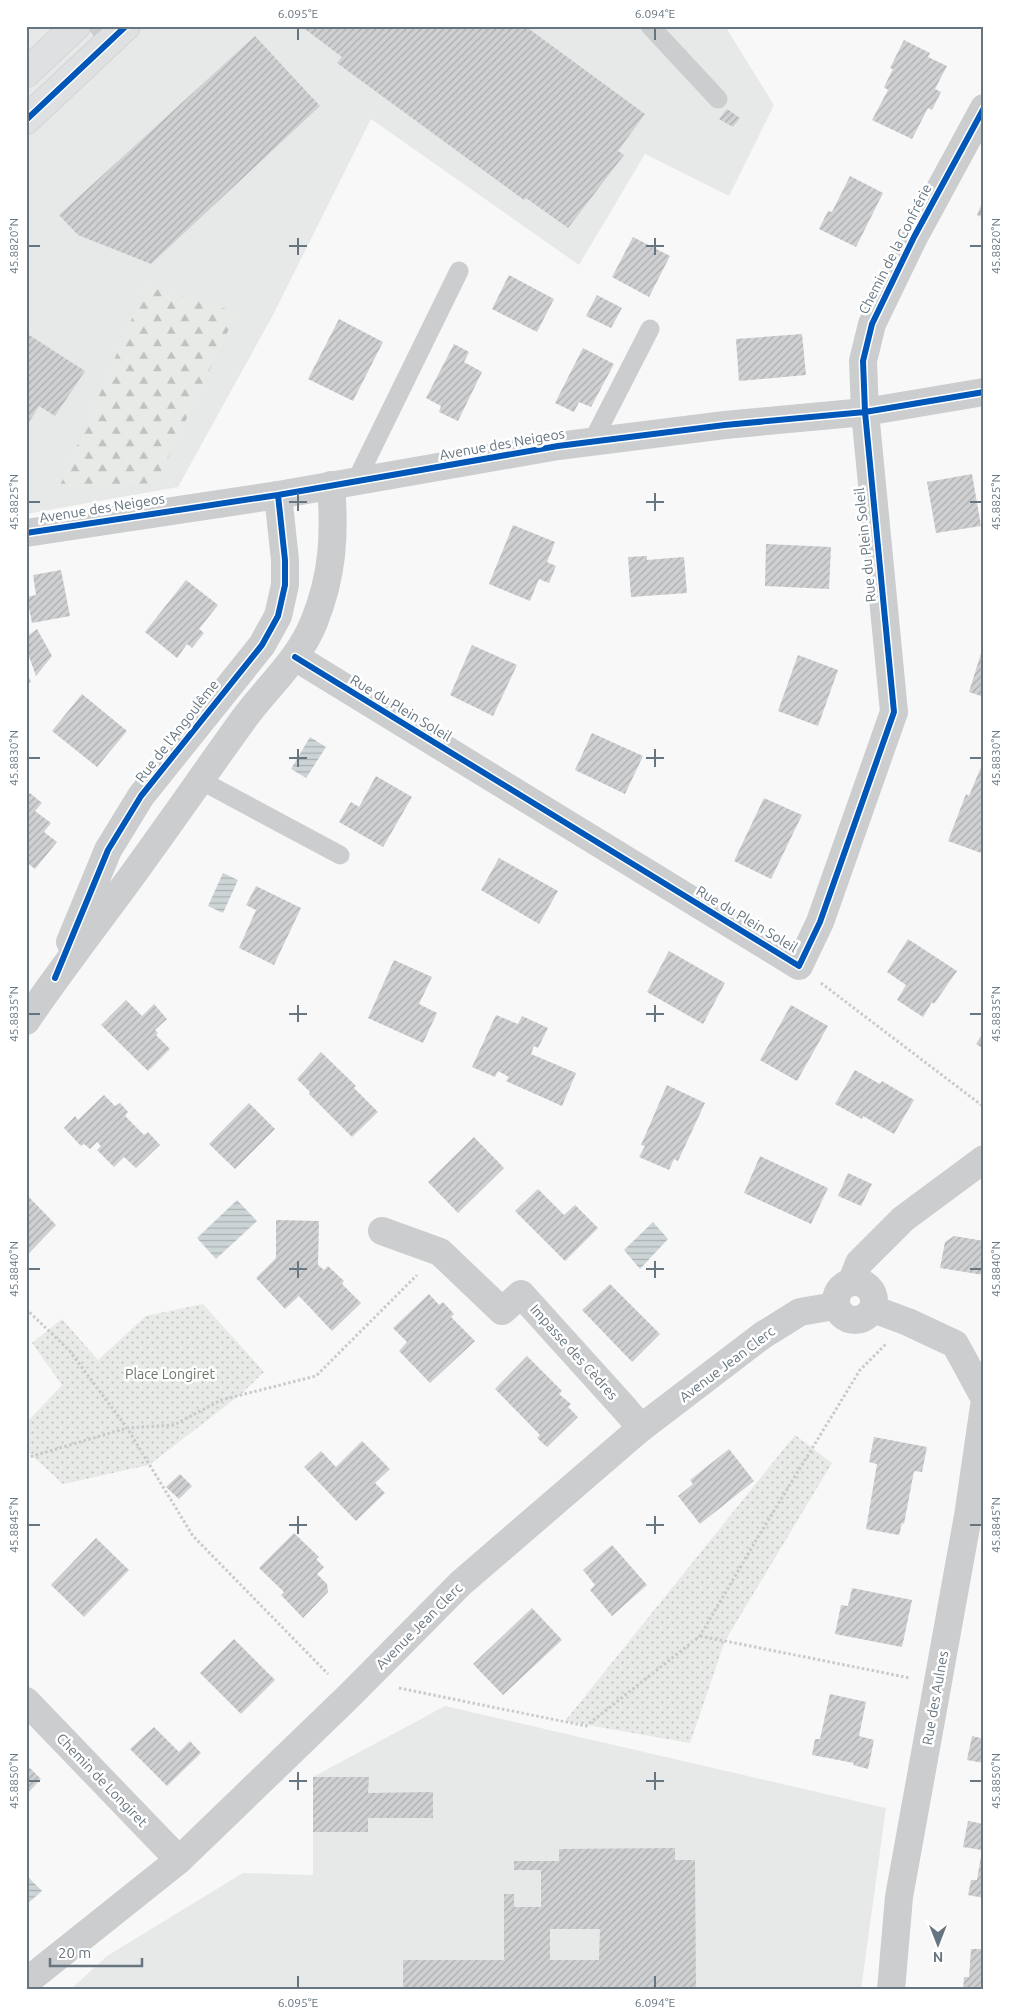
<svg xmlns="http://www.w3.org/2000/svg" width="1010" height="2016" viewBox="0 0 1010 2016" font-family="Ubuntu,sans-serif">
<style>
.built{fill:#e7e8e8}
.grass{fill:url(#grass-dots)}
.forest{fill:url(#forest-firs)}
.water{fill:url(#water-rules)}
.building{fill:url(#building-hatch);fill-rule:evenodd}
.lines{fill:none;stroke-linecap:round;stroke-linejoin:round}
.primary-casing{stroke:#d4d5d6;stroke-width:30}
.path{stroke:#c9cacb;stroke-width:3;stroke-dasharray:2.5 2.5;stroke-linecap:butt}
.service{stroke:#cbcdce;stroke-width:19}
.minor{stroke:#cbcdce;stroke-width:28}
.tertiary{stroke:#cbcdce;stroke-width:28}
.primary{stroke:#dfe0e1;stroke-width:28}
.cycleway-casing{stroke:#fff;stroke-width:9}
.cycleway{stroke:#0057b8;stroke-width:6}
.ticks{fill:none;stroke:#667580;stroke-width:2}
.labels{text-anchor:middle;stroke-width:5;stroke-linejoin:round;paint-order:stroke}
.street-label{font-size:14px;fill:#667580;stroke:#fff}
.park-label{font-size:14px;fill:#687865;stroke:#fff}
.neatline{fill:none;stroke:#667580;stroke-width:2}
.ticks-label{font-size:12px;text-anchor:middle;fill:#667580}
</style>
<defs>
<pattern id="grass-dots" width="8" height="8" patternUnits="userSpaceOnUse" patternTransform="scale(1.25)"><rect width="8" height="8" fill="#e7eae6"/><path d="M2 2h.1M6 6h.1" fill="none" stroke="#bfc2c0" stroke-width="1.8" stroke-linecap="round"/></pattern>
<pattern id="forest-firs" width="22" height="20" patternUnits="userSpaceOnUse" patternTransform="scale(1.25)"><rect width="22" height="20" fill="#e7eae6"/><path d="M5 1l3.5 6h-7zM16 11l3.5 6h-7z" fill="#bfc2c0"/></pattern>
<pattern id="water-rules" width="6" height="5" patternUnits="userSpaceOnUse" patternTransform="scale(1.25)"><rect width="6" height="5" fill="#cdd4d6"/><path d="M0 2.5h6" fill="none" stroke="#aab1b3"/></pattern>
<pattern id="building-hatch" width="6" height="6" patternUnits="userSpaceOnUse" patternTransform="scale(1.25)"><rect width="6" height="6" fill="#cfd0d2"/><path d="M-1 1l2-2M0 6l6-6M5 7l2-2" fill="none" stroke="#acadb0"/></pattern>
</defs>
<rect width="100%" height="100%" fill="#f8f8f8"/>
<path class="built" d="M26 26H725L774 105 729 196 645 154 579 265 371 119 273 315 178 487 26 514Z
M445 1706 886 1808 861 1990H70L107 1956 243 1873 313 1875V1777Z"/>
<path class="grass" d="M203 1304 264 1372 240 1395 149 1465 63 1484 26 1450V1423L62 1385 32 1343 62 1319 98 1360 146 1316Z
M795 1435 832 1463 725 1641 690 1743 565 1721Z"/>
<path class="forest" d="M146 286 237 312 156 483 59 488Z"/>
<path class="water" d="M310 737 326 747 306 778 291 769Z
M223 873 238 880 223 913 208 906Z
M237 1200 257 1221 216 1259 197 1238Z
M653 1222 668 1239 640 1269 624 1250Z
M26 1875 42 1891 26 1905Z"/>
<path class="building" d="M301 26H525L645 114 618 151 624 155 568 228 526 198 524 200 337 63 342 57Z
M255 36 320 106 151 264 78 235 59 215Z
M904 40 930 53 928 57 947 66 935 89 941 92 932 110 928 108 912 139 872 120 888 90 884 87 893 69 890 68Z
M727 109 740 118 733 127 719 119Z
M850 176 883 193 856 247 819 229 828 211 832 212Z
M984 198V218L977 215Z
M633 237 670 256 649 297 612 277Z
M509 275 554 299 537 332 492 309Z
M597 295 622 308 611 328 586 316Z
M339 319 383 342 353 401 308 379Z
M26 333 85 371 55 416 39 406 26 427Z
M802 334 806 375 739 381 736 339Z
M454 344 469 352 464 362 482 372 458 421 439 412 441 406 426 398Z
M583 348 614 364 591 407 579 402 574 412 555 403Z
M972 474 981 526 936 533 927 482Z
M513 525 555 542 547 562 556 566 549 583 539 579 530 601 489 584Z
M766 544 831 547 829 589 765 586Z
M647 556V560L684 557 687 593 631 597 628 557Z
M61 570 70 616 32 623 27 597 36 595 33 575Z
M186 580 218 605 199 629 204 633 192 648 187 644 177 658 145 632Z
M37 629 52 656 36 676 26 648V637Z
M472 645 517 665 493 716 450 695Z
M983 647H984V697L969 692Z
M798 655 838 670 818 726 778 711Z
M26 673 31 681 26 687Z
M82 694 127 731 97 767 52 731Z
M592 733 643 756 625 794 575 770Z
M981 767 984 768V854L948 841 966 794 969 796Z
M376 776 412 797 383 847 339 822 351 802 359 807Z
M30 793 42 803 35 811 51 823 44 832 57 842 35 869 26 862V798Z
M764 798 802 815 771 879 734 861Z
M499 858 558 891 539 924 481 890Z
M256 886 301 908 274 965 239 948 256 910 246 905Z
M908 939 957 971 934 1004 932 1002 923 1017 897 1000 906 985 887 972Z
M669 951 725 983 703 1024 647 992Z
M394 960 432 977 419 1004 437 1013 423 1043 368 1018Z
M126 1000 142 1016 154 1004 167 1019 155 1030 158 1033 156 1035 170 1049 148 1071 101 1025Z
M791 1005 828 1026 797 1081 760 1060Z
M496 1015 518 1024 522 1016 548 1028 538 1048 534 1046 531 1054 576 1073 562 1106 506 1081 509 1077 498 1071 495 1077 472 1067Z
M984 1032V1049L976 1044Z
M321 1052 356 1086 354 1088 378 1112 352 1137 309 1094 310 1092 297 1079Z
M855 1070 880 1084 882 1081 914 1100 894 1134 863 1116 862 1119 835 1104Z
M667 1085 705 1103 678 1161 674 1159 669 1170 639 1157 645 1146 641 1145Z
M104 1095 115 1106 120 1103 128 1112 125 1116 144 1135 148 1132 160 1145 136 1168 124 1157 114 1167 97 1150 101 1146 97 1142 90 1149 84 1144 81 1146 64 1128 75 1116 78 1120Z
M249 1103 275 1129 235 1169 209 1144Z
M474 1137 504 1168 458 1213 428 1182Z
M760 1156 828 1188 811 1224 744 1193Z
M848 1173 872 1184 861 1206 838 1196Z
M538 1189 564 1215 575 1205 598 1228 565 1261 515 1211Z
M26 1194 56 1225 29 1253 26 1250Z
M276 1220 319 1221 318 1265 324 1270 328 1266 344 1281 342 1284 361 1303 332 1331 299 1296 285 1309 256 1278 276 1258Z
M954 1236 984 1241V1275L940 1268 945 1242Z
M610 1284 660 1334 632 1362 582 1310Z
M429 1294 439 1305 443 1302 454 1314 451 1317 475 1341 430 1383 399 1351 407 1342 393 1328Z
M527 1356 562 1391 559 1394 571 1404 568 1407 578 1417 547 1447 537 1438 540 1435 495 1389Z
M874 1437 927 1447 922 1472 914 1471 904 1524 902 1523 899 1535 866 1529 877 1464 869 1462Z
M362 1441 390 1469 375 1483 385 1493 356 1521 304 1467 321 1451 336 1467Z
M729 1449 754 1481 700 1524 678 1496 693 1484 690 1480Z
M180 1474 192 1486 179 1499 166 1487Z
M294 1533 319 1557 316 1559 324 1567 317 1574 327 1584 328 1592 303 1618 281 1595 284 1592 259 1568Z
M96 1538 129 1570 84 1617 51 1585Z
M612 1545 647 1585 612 1616 590 1590 595 1585 583 1570Z
M852 1588 912 1600 902 1647 835 1634 841 1605 848 1606Z
M532 1608 562 1640 503 1695 473 1664Z
M234 1639 275 1680 241 1714 200 1673Z
M830 1694 866 1702 859 1736 874 1740 868 1769 853 1765 854 1763 812 1755 815 1739H820Z
M154 1727 179 1752 190 1741 201 1753 167 1786 130 1749Z
M972 1736 984 1739V1763L967 1760Z
M26 1764 41 1779 26 1795Z
M313 1777H369L368 1793 433 1792V1818H368V1832H313Z
M968 1821 984 1824V1898L968 1895 971 1880H977L982 1850 963 1847Z
M675 1848V1860H695L696 1990H403V1960H504V1894H514V1907H541V1870H514V1861H559V1849ZM550 1929H600L599 1960H550Z
M971 1949H984V1990H963L964 1977H969Z"/>
<g class="lines">
<defs>
<path id="primary" d="M26 73 76 26
M26 120 126 26"/>
</defs>
<use href="#primary" class="primary-casing"/>
<path class="path" d="M821 983 984 1107
M26 1309 69 1350 127 1428 193 1536 328 1674
M26 1458 127 1428 174 1425 221 1400 316 1376 417 1275
M700 1636 910 1678
M399 1688 586 1726 700 1636 758 1537 860 1370 886 1344"/>
<path class="service" d="M98 26 110 41
M650 26 718 99
M592 442 650 329
M356 481 459 271
M200 780 340 855"/>
<path class="minor" d="M295 657 799 966 820 922 894 712 865 412 863 361 872 324 914 237 984 108
M70 942 108 850 141 796 262 645 278 616 285 585V560L278 495
M26 1021C56 977 88 935 120 892 162 835 202 777 243 720 267 687 299 660 314 622 333 575 335 535 331 485
M382 1231 440 1252 502 1311 521 1294 625 1409 641 1428
M873 1309 908 1322 955 1344 984 1397
M26 1701 179 1860
M891 1990 899 1897 968 1516 984 1406"/>
<path class="tertiary" d="M26 533 278 495 558 446 725 425 865 412 984 392
M852 1281 859 1263 903 1219 984 1159
M836 1301a19 19 0 1 1 38 0a19 19 0 1 1-38 0Z
M26 1982 179 1860 349 1696 461 1583 641 1428 763 1335 800 1312 835 1306"/>
<use href="#primary" class="primary"/>
<defs>
<path id="cycleway" d="M26 120 126 26
M26 533 278 495 558 446 725 425 865 412 984 392
M295 657 799 966 820 922 894 712 865 412 863 361 872 324 914 237 984 108
M55 978 108 850 141 796 262 645 278 616 285 585V560L278 495"/>
</defs>
<use href="#cycleway" class="cycleway-casing"/>
<use href="#cycleway" class="cycleway"/>
</g>
<path class="ticks" d="M298 28V40M655 28V40M298 238V255M655 238V255M28 246H40M289 246H307M646 246H664M970 246H982M298 493V511M655 493V511M28 502H40M289 502H307M646 502H664M970 502H982M298 749V767M655 749V767M28 758H40M289 758H307M646 758H664M970 758H982M298 1005V1022M655 1005V1022M28 1014H40M289 1014H307M646 1014H664M970 1014H982M298 1261V1278M655 1261V1278M28 1269H40M289 1269H307M646 1269H664M970 1269H982M298 1516V1534M655 1516V1534M28 1525H40M289 1525H307M646 1525H664M970 1525H982M298 1772V1790M655 1772V1790M28 1781H40M289 1781H307M646 1781H664M970 1781H982M298 1976V1988M655 1976V1988"/>
<g class="labels">
<g class="street-label">
<text transform="translate(895 249) rotate(-63)" y="5">Chemin de la Confrérie</text>
<text transform="translate(502 444) rotate(-10)" y="5">Avenue des Neigeos</text>
<text transform="translate(102 508) rotate(-9)" y="5">Avenue des Neigeos</text>
<text transform="translate(865 545) rotate(-96)" y="5">Rue du Plein Soleil</text>
<text transform="translate(401 708) rotate(31)" y="5">Rue du Plein Soleil</text>
<text transform="translate(177 731) rotate(-52)" y="5">Rue de l'Angoulême</text>
<text transform="translate(747 919) rotate(31)" y="5">Rue du Plein Soleil</text>
<text transform="translate(574 1352) rotate(48)" y="5">Impasse des Cèdres</text>
<text transform="translate(727 1364) rotate(-37)" y="5">Avenue Jean Clerc</text>
<text transform="translate(419 1626) rotate(-45)" y="5">Avenue Jean Clerc</text>
<text transform="translate(935 1698) rotate(-80)" y="5">Rue des Aulnes</text>
<text transform="translate(102 1780) rotate(46)" y="5">Chemin de Longiret</text>
</g>
<g class="park-label">
<text x="170" y="1379">Place Longiret</text>
</g>
</g>
<rect width="1010" height="2016" fill="none" stroke="#ffffff" stroke-width="55"/>
<g transform="translate(938 1944) rotate(180)" stroke="#ffffff" stroke-width="4" paint-order="stroke">
<path d="M0-4L9 19L0 12L-9 19Z" fill="#667580"/>
<text y="-8" font-size="14" font-weight="bold" text-anchor="middle" fill="#667580">N</text>
</g>
<path d="M50 1958v8h92v-8" fill="none" stroke="#667580" stroke-width="2.5"/>
<text x="58" y="1958" font-size="15" fill="#667580" stroke="#ffffff" stroke-width="4" paint-order="stroke">20 m</text>
<rect x="28" y="28" width="954" height="1960" class="neatline"/>
<g class="ticks-label">
<text x="298" y="18">6.095°E</text>
<text x="655" y="18">6.094°E</text>
<text transform="translate(996 246) rotate(-90)" y="4">45.8820°N</text>
<text transform="translate(14 246) rotate(-90)" y="4">45.8820°N</text>
<text transform="translate(996 502) rotate(-90)" y="4">45.8825°N</text>
<text transform="translate(14 502) rotate(-90)" y="4">45.8825°N</text>
<text transform="translate(14 758) rotate(-90)" y="4">45.8830°N</text>
<text transform="translate(996 758) rotate(-90)" y="4">45.8830°N</text>
<text transform="translate(14 1014) rotate(-90)" y="4">45.8835°N</text>
<text transform="translate(996 1014) rotate(-90)" y="4">45.8835°N</text>
<text transform="translate(14 1269) rotate(-90)" y="4">45.8840°N</text>
<text transform="translate(996 1269) rotate(-90)" y="4">45.8840°N</text>
<text transform="translate(996 1525) rotate(-90)" y="4">45.8845°N</text>
<text transform="translate(14 1525) rotate(-90)" y="4">45.8845°N</text>
<text transform="translate(14 1781) rotate(-90)" y="4">45.8850°N</text>
<text transform="translate(996 1781) rotate(-90)" y="4">45.8850°N</text>
<text x="298" y="2007">6.095°E</text>
<text x="655" y="2007">6.094°E</text>
</g>
</svg>
